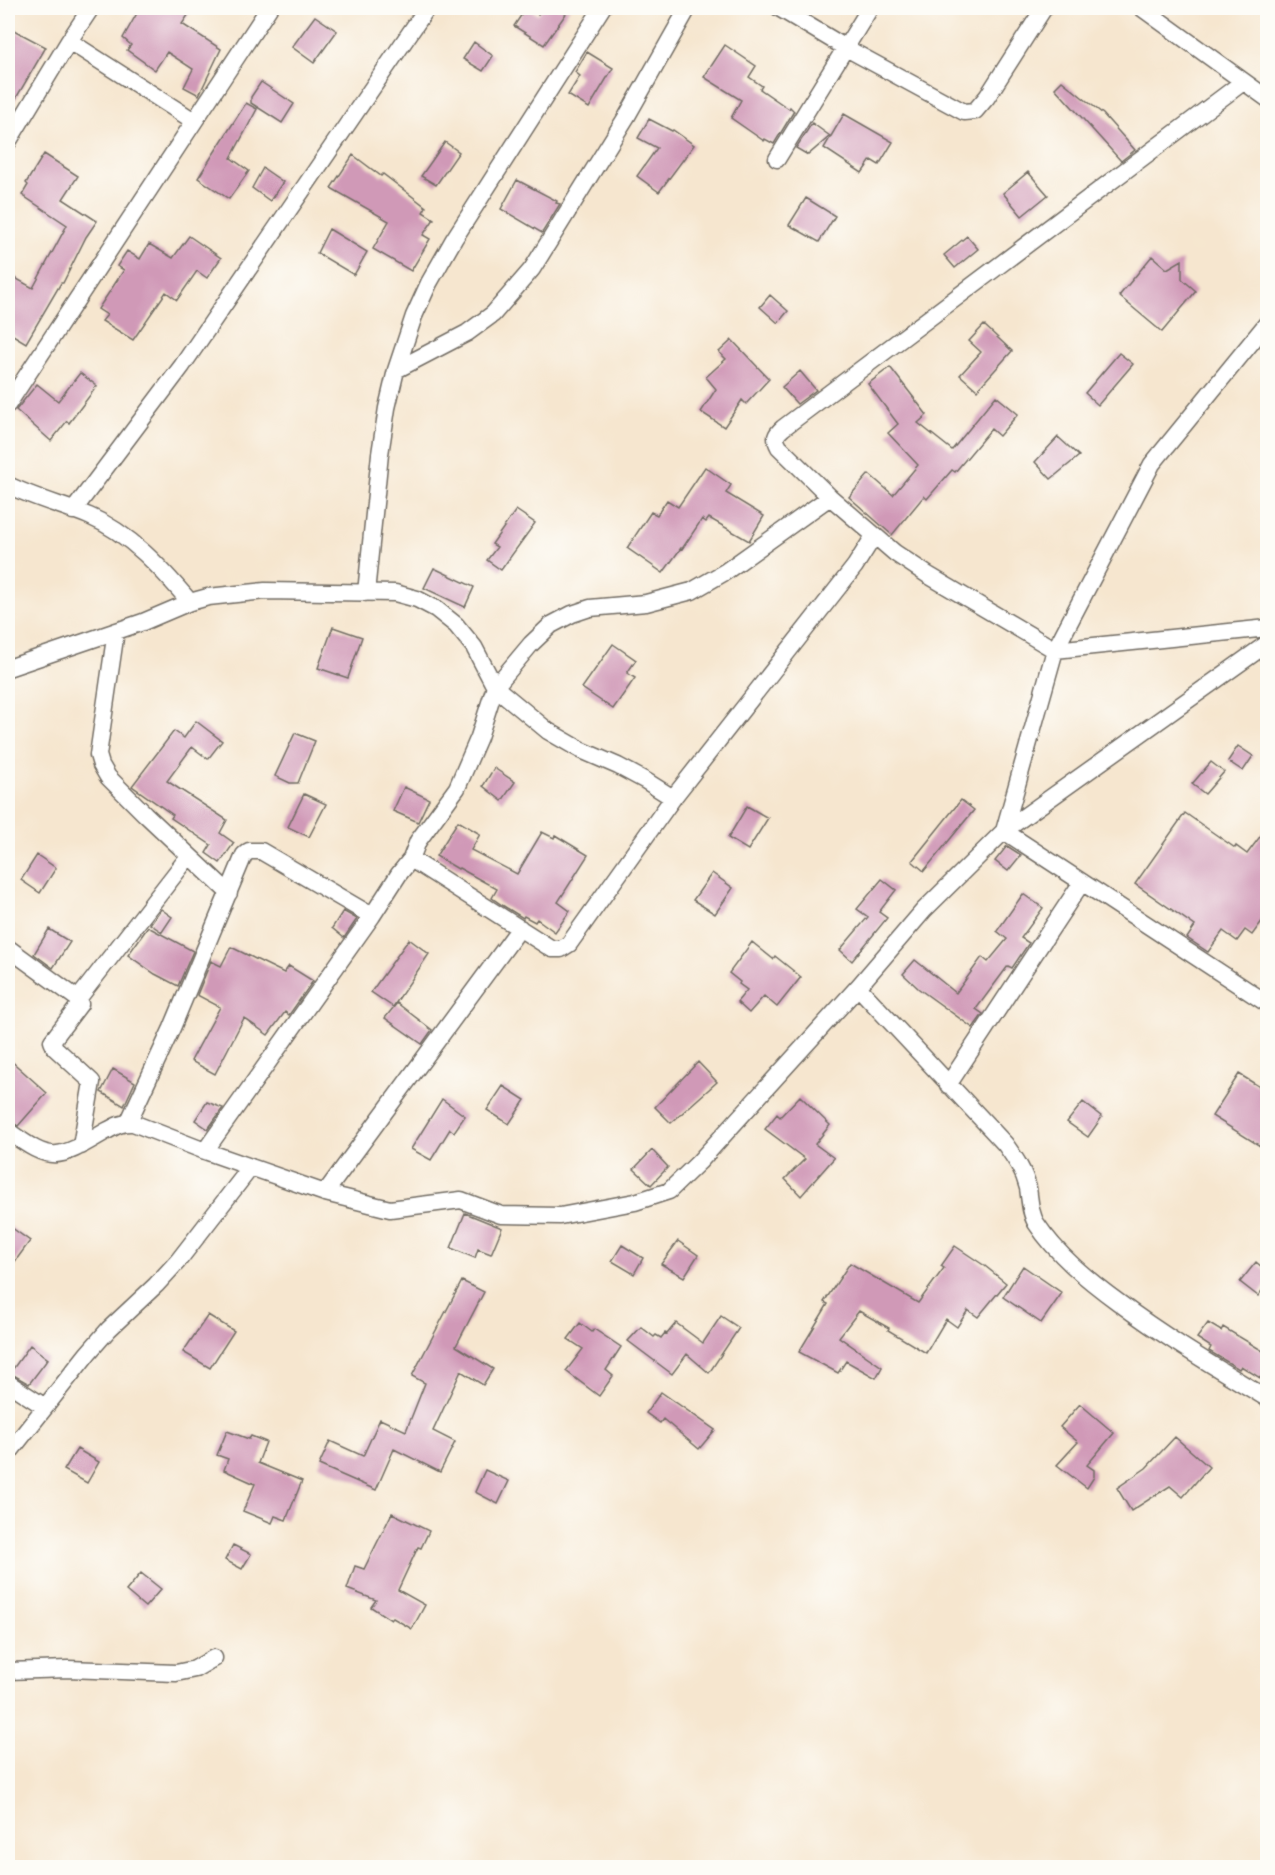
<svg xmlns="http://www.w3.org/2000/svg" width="1275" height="1875" viewBox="0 0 1275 1875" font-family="'Libre Caslon Text',serif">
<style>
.building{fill:#d099b7}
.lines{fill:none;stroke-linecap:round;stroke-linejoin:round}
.minor-casing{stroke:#726c64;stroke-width:19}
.minor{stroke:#fff;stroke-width:16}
</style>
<rect width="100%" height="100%" fill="#fdfcf7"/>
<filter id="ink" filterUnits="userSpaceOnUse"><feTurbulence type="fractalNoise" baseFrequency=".0167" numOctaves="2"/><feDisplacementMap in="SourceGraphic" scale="12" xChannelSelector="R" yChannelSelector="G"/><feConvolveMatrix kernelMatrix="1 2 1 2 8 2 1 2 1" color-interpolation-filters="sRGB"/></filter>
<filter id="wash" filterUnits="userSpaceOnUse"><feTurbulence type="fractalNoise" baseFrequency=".008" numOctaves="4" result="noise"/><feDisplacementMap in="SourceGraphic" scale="24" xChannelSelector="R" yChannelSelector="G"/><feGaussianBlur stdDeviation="1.35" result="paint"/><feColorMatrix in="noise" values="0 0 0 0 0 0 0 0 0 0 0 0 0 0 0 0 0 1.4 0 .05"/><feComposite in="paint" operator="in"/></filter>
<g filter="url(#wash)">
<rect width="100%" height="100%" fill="#f6e6cf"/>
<g id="blocks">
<path class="building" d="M140 8H193L182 24 221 49 199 95 184 87 193 69 167 52 155 70 127 50 131 45 123 38Z
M526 8 538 14 542 8H570L544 45 514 26Z
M315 16 337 31 314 63 292 47Z
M8 27 46 47 8 112Z
M474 42 493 56 483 71 463 59Z
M725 45 756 66 749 77 762 86 760 89 789 109 790 107 794 111 774 144 765 139 764 141 731 118 741 100 704 77Z
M587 52 613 68 589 108 568 95 580 76 575 72Z
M1062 81 1103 114 1135 150 1121 161 1055 88Z
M261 82 294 104 282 123 251 103V97Z
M246 103 257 109 231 158 249 171 229 199 198 178Z
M844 114 893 142 879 165 871 160 862 173 824 148Z
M649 119 672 131 673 130 694 145 659 192 637 176 657 148 638 138Z
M812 123 830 136 808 155 796 148Z
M445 142 459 152 436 185 421 176Z
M44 154 78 176 63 199 97 221 86 237 63 283H61L26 343 8 332V274L33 288 67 225 22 195 28 185 26 183Z
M353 155 381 176 383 174 426 207 423 212 434 219 423 235 430 239 411 271 373 249 389 221 331 188Z
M263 168 283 182 270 201 252 188Z
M1028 172 1048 195 1022 216 1003 193Z
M517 180 557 201 556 203 560 204 542 233 501 209Z
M806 198 835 216 819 242 789 225Z
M329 229 367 252 354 275 317 253Z
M189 236 221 258 207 278 197 271 177 300 166 292 133 340 102 321 107 315 98 309 124 270 117 266 127 251 140 259 149 244 173 258Z
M967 236 978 249 955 268 944 255Z
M1152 256 1167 269 1182 260V279L1196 291 1162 332 1119 296Z
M770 295 788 311 778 323 760 307Z
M984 325 1012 351 977 390 960 375 981 352 969 341Z
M732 340 769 379 746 404 742 400 724 427 701 412 716 389 706 377 726 359 719 352Z
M1119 353 1133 364 1098 405 1085 393Z
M890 367 927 415 918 423 952 450 996 396 1018 414 999 436 991 429 955 472 952 470 927 499 924 496 892 535 849 497 869 474 893 495 918 465 888 433 898 424 868 384Z
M800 371 816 390 797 404 782 387Z
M80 373 97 386 69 423 67 421 51 441 16 410 37 384 58 401Z
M1058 437 1079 456 1051 479 1035 462Z
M705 467 731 485 726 493 764 516 749 541 709 518 706 522 702 519 682 549 681 548 663 573 627 548 651 512 657 515 667 500 678 507Z
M516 510 535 523 501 570 487 560 497 547 492 544Z
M434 568 474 587 465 607 424 588Z
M333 627 362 637 348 678 318 668Z
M613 644 636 660 627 673 635 678 613 709 582 688Z
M196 721 222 741 208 759 192 747 167 781 227 820 220 833 234 843 220 863 206 853 211 845 171 818 173 815 132 786 174 731 184 738Z
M295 733 315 741 298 783H290L275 776Z
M1238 746 1253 756 1243 771 1228 761Z
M1211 762 1224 772 1205 794 1192 784Z
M494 768 515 782 502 801 483 786Z
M404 787 429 799 418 822 393 811Z
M304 794 326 804 309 837 288 827Z
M961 800 974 810 924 871 912 861Z
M747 806 768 818 748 850 728 838Z
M1185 813 1235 848 1236 846 1247 854 1268 826V913L1252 935 1245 930 1237 941 1223 931 1208 952 1187 938 1195 926 1135 884Z
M458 821 480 834 471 850 517 874 542 832 554 838 555 835 588 855 558 902 570 911 555 932 537 919 535 922 524 916 523 918 502 905 492 898 497 889 459 868 458 869 436 856Z
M1007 846 1021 855 1008 871 995 861Z
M37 855 56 868 40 893 21 880Z
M712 873 733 888 715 914 693 900Z
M882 879 896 890 879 912 887 918 852 961 840 950 868 917 857 909Z
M1023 894 1043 908 1021 938 1029 943 1012 968 1008 966 976 1009 983 1014 973 1028 919 989 903 974 915 960 956 993 982 957 988 962 1007 939 997 931Z
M161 909 172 917 162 932 150 924Z
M343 911 357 919 344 938 332 928Z
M148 927 193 951 178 986 155 974 128 955Z
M49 929 70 942 53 968 34 954Z
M409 939 429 954 393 1007 371 992Z
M752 942 773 959 775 956 801 977 777 1007 764 996 749 1013 737 1002 747 990 739 984 740 982 729 973Z
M231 947 284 973 289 966 313 981 289 1015 285 1012 268 1035 244 1018 215 1074 191 1061 220 1007 197 995 211 961 221 966Z
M397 1003 432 1030 422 1044 385 1018Z
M8 1058 47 1093 18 1126 8 1119Z
M698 1062 717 1082 671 1123 655 1107Z
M113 1069 135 1082 124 1106 101 1092Z
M1239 1074 1268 1092V1151L1212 1116Z
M503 1086 525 1100 509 1124 487 1110Z
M800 1096 830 1125 815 1144 834 1158 801 1196 785 1179 805 1159 765 1129 777 1114 780 1117Z
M442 1099 465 1116 454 1132 450 1129 431 1160 411 1149Z
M207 1102 223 1108 208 1129 195 1120Z
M1083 1102 1102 1117 1088 1137 1067 1122Z
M652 1150 668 1167 651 1185 634 1169Z
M465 1213 502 1228 491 1254 478 1249 475 1258 451 1248Z
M8 1225 30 1241 8 1271Z
M678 1241 698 1255 684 1277 661 1264Z
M622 1245 643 1258 634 1274 612 1261Z
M955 1246 985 1266 1006 1283 978 1317 968 1310 957 1327 946 1319 926 1353 888 1330 889 1328 859 1311 839 1337 882 1367 876 1378 846 1361 838 1373 799 1352 828 1304 824 1302 850 1263 918 1303 944 1268 941 1266Z
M1256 1262 1268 1272V1283L1258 1296 1240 1282Z
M1023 1266 1062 1293 1041 1323 1003 1297Z
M462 1281 484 1292 456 1346 493 1369 483 1385 461 1371 433 1431 455 1442 440 1472 394 1449 376 1490 319 1465 330 1441 363 1456 380 1419 406 1431 425 1383 412 1376Z
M208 1315 234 1331 210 1368 183 1352Z
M721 1316 739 1328 709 1373 687 1354 672 1374 628 1341 641 1327 654 1337 656 1335 661 1338 665 1333 667 1334 676 1323 703 1343Z
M580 1323 592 1332 594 1329 621 1347 606 1370 613 1376 599 1396 566 1371 583 1349 568 1339Z
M1208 1323 1221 1331 1223 1327 1268 1354V1383L1241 1366 1239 1369 1209 1351 1211 1347 1197 1338Z
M30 1345 48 1359 29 1384 10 1373Z
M661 1392 715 1430 699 1449 663 1419 660 1423 646 1413Z
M1080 1404 1114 1433 1087 1465 1094 1470V1477L1087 1488 1057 1465 1078 1442 1060 1427Z
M227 1431 249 1439 251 1436 266 1442 258 1463 302 1481 286 1520 275 1516 272 1523 243 1511 255 1484 224 1470 228 1459 217 1455Z
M1175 1437 1209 1467 1183 1497 1170 1486 1131 1511 1117 1488 1146 1468Z
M77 1449 99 1462 87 1483 64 1470Z
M485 1470 509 1481 498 1504 475 1492Z
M392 1513 429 1531 421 1548 418 1547 398 1590 425 1605 412 1629 393 1618 391 1620 371 1607 376 1600 347 1589 355 1566 364 1569Z
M233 1545 251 1554 242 1569 225 1560Z
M141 1573 161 1589 145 1607 126 1591Z"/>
</g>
</g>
<g filter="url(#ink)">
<use href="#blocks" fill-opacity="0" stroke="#726c64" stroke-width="1.5"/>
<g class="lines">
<defs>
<path id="minor" d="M779 8 846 48 964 112 975 111 987 97 1044 8
M1142 8 1268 99
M69 41 194 121
M1243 82 783 428C775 435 774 438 779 447L830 497 895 553 928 575 1055 650 1268 628
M8 142 69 41 91 8
M777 159 870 8
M396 370 467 333 493 314 532 269 627 116 688 8
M8 404 269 8
M8 485C34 498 62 505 89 516 131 534 161 568 190 602
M73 511 182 366 427 8
M366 593 380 454 387 408 396 370 414 316 429 283 454 239 602 8
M116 631 98 755 101 765 108 777 145 814 229 893
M8 668 143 622 190 602 208 597 265 591 395 593 417 599 436 609 456 625 474 647 495 687 548 731 581 750 618 766 646 781 673 798
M1004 831 1055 650 1152 464 1268 322
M1004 831 1268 1004
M411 859 552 949H561L569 944 673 798 855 566 874 536
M8 948 78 999 80 1004 52 1041 55 1048 92 1082 81 1146
M858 987 1005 1144C1015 1158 1024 1171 1028 1188 1030 1200 1030 1213 1036 1223 1057 1255 1088 1280 1118 1302 1166 1338 1217 1368 1268 1399
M78 999 189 856
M948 1085 1082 882
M128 1123 172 1028 244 855 249 851H261L372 916
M8 1131C52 1163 57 1160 103 1133 114 1127 121 1122 133 1123L205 1151 325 1193 390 1209 461 1200 501 1215 560 1216 635 1202 669 1191 699 1162 858 987 924 910 1004 831 1268 643
M205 1151 372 916 399 874 411 859 418 841 457 788 479 737 495 687 531 644 551 625 572 614 590 608 646 603 692 591 725 572 830 497
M325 1193 520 928
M8 1383 45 1407
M8 1454 88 1353 109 1329 156 1285 178 1261 251 1167
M8 1671 68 1669 176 1673 195 1669 214 1658"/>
</defs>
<use href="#minor" class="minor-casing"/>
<use href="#minor" class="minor"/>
</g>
</g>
<rect width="1275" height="1875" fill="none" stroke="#fdfcf7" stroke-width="30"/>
</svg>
